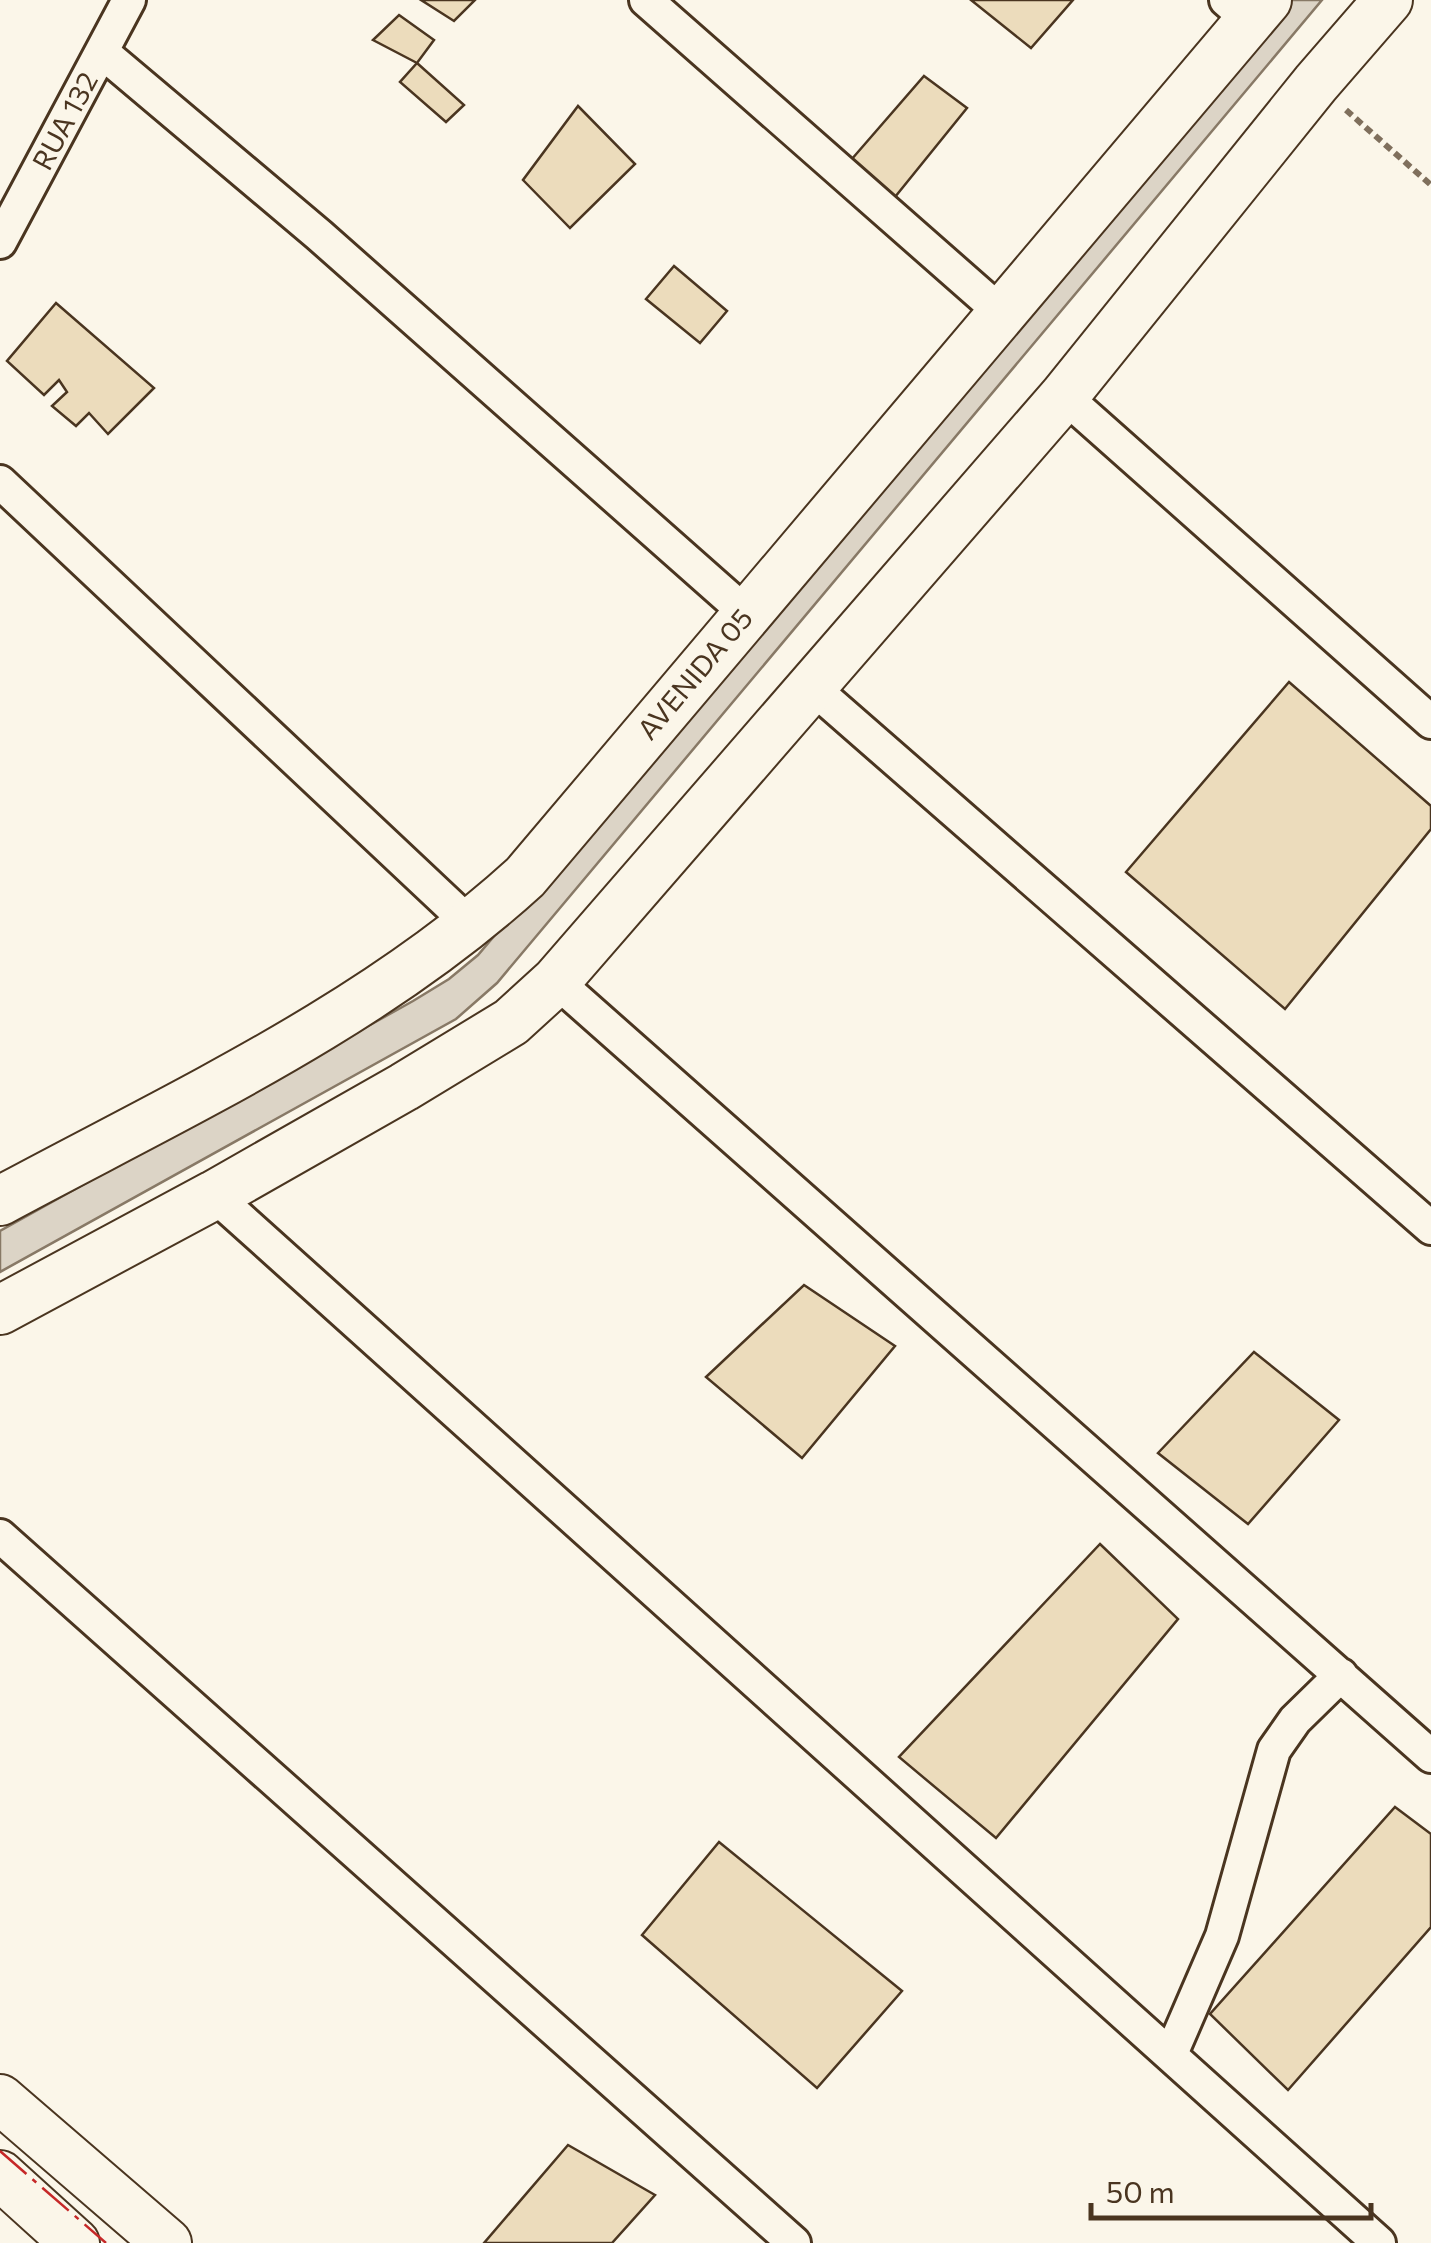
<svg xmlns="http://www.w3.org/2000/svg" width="1431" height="2243" viewBox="0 0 1431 2243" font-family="Commissioner,sans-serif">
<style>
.water{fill:#dcd4c6;stroke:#887966;stroke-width:2.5}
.building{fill:#ecdcbc;stroke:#4a3520;stroke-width:2.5}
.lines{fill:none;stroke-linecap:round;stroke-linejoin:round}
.street-casing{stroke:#4a3520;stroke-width:38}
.secondary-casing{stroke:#4a3520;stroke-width:52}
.path{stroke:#7f6f5c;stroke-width:6;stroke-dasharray:8 5;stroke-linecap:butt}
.street{stroke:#fbf6e9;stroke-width:32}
.secondary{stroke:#fbf6e9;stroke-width:48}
.power{stroke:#c62828;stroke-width:2.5;stroke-dasharray:35 8 5 8;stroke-linecap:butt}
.labels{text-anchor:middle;stroke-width:8;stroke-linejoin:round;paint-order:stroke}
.street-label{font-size:28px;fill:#4a3520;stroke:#fbf6e9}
</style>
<rect width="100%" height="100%" fill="#fbf6e9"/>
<path class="water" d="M1280 0H1322L497 983 456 1019 0 1272V1231L413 1001 449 979 478 955 951 398Z"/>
<path class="building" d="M421 0H475L454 21Z
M971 0H1073L1031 48Z
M399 15 434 40 417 63 373 40Z
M417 63 464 105 446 122 400 82Z
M924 76 967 108 895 197 851 160Z
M578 106 635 164 570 228 523 180Z
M674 266 727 311 700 343 646 299Z
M56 303 154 388 108 434 89 413 76 426 52 406 67 392 59 380 44 395 7 361Z
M1289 682 1431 806V829L1285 1009 1126 872Z
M804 1285 895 1346 802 1458 706 1377Z
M1254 1352 1339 1420 1248 1524 1158 1453Z
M1100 1544 1178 1619 996 1838 899 1757Z
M1395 1807 1431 1834V1927L1288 2090 1210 2014Z
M719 1842 902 1991 817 2088 642 1935Z
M568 2145 655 2195 612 2243H484Z"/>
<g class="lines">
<defs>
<path id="street" d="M646 0 1004 315
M1226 0 1250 21
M102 52 319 235 746 613
M0 242 129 0
M1064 396 1431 722
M0 482 472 926
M813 688 1431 1228
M556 981 1431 1756
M214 1195 1379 2243
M0 1536 794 2243
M1171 2054 1222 1936 1274 1750 1295 1720 1341 1675"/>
<path id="secondary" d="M0 1201C180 1104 373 1016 525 877L1267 0
M0 1310 214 1195 404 1087 511 1022 556 981 1064 396 1316 83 1388 0
M0 2099 167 2243
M0 2175 75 2243"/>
</defs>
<use href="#street" class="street-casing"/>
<use href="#secondary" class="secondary-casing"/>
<path class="path" d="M1346 110 1431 185"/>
<use href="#street" class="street"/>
<use href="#secondary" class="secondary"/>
<path class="power" d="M0 2151 106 2243"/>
</g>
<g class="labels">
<g class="street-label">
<text transform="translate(65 121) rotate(-62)" y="10">RUA 132</text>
<text transform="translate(695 674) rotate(-50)" y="10">AVENIDA 05</text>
</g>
</g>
<path d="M1091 2203v15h280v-15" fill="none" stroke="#4a3520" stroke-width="5"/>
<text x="1106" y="2203" font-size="30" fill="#4a3520" stroke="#fbf6e9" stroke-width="8" paint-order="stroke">50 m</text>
</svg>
